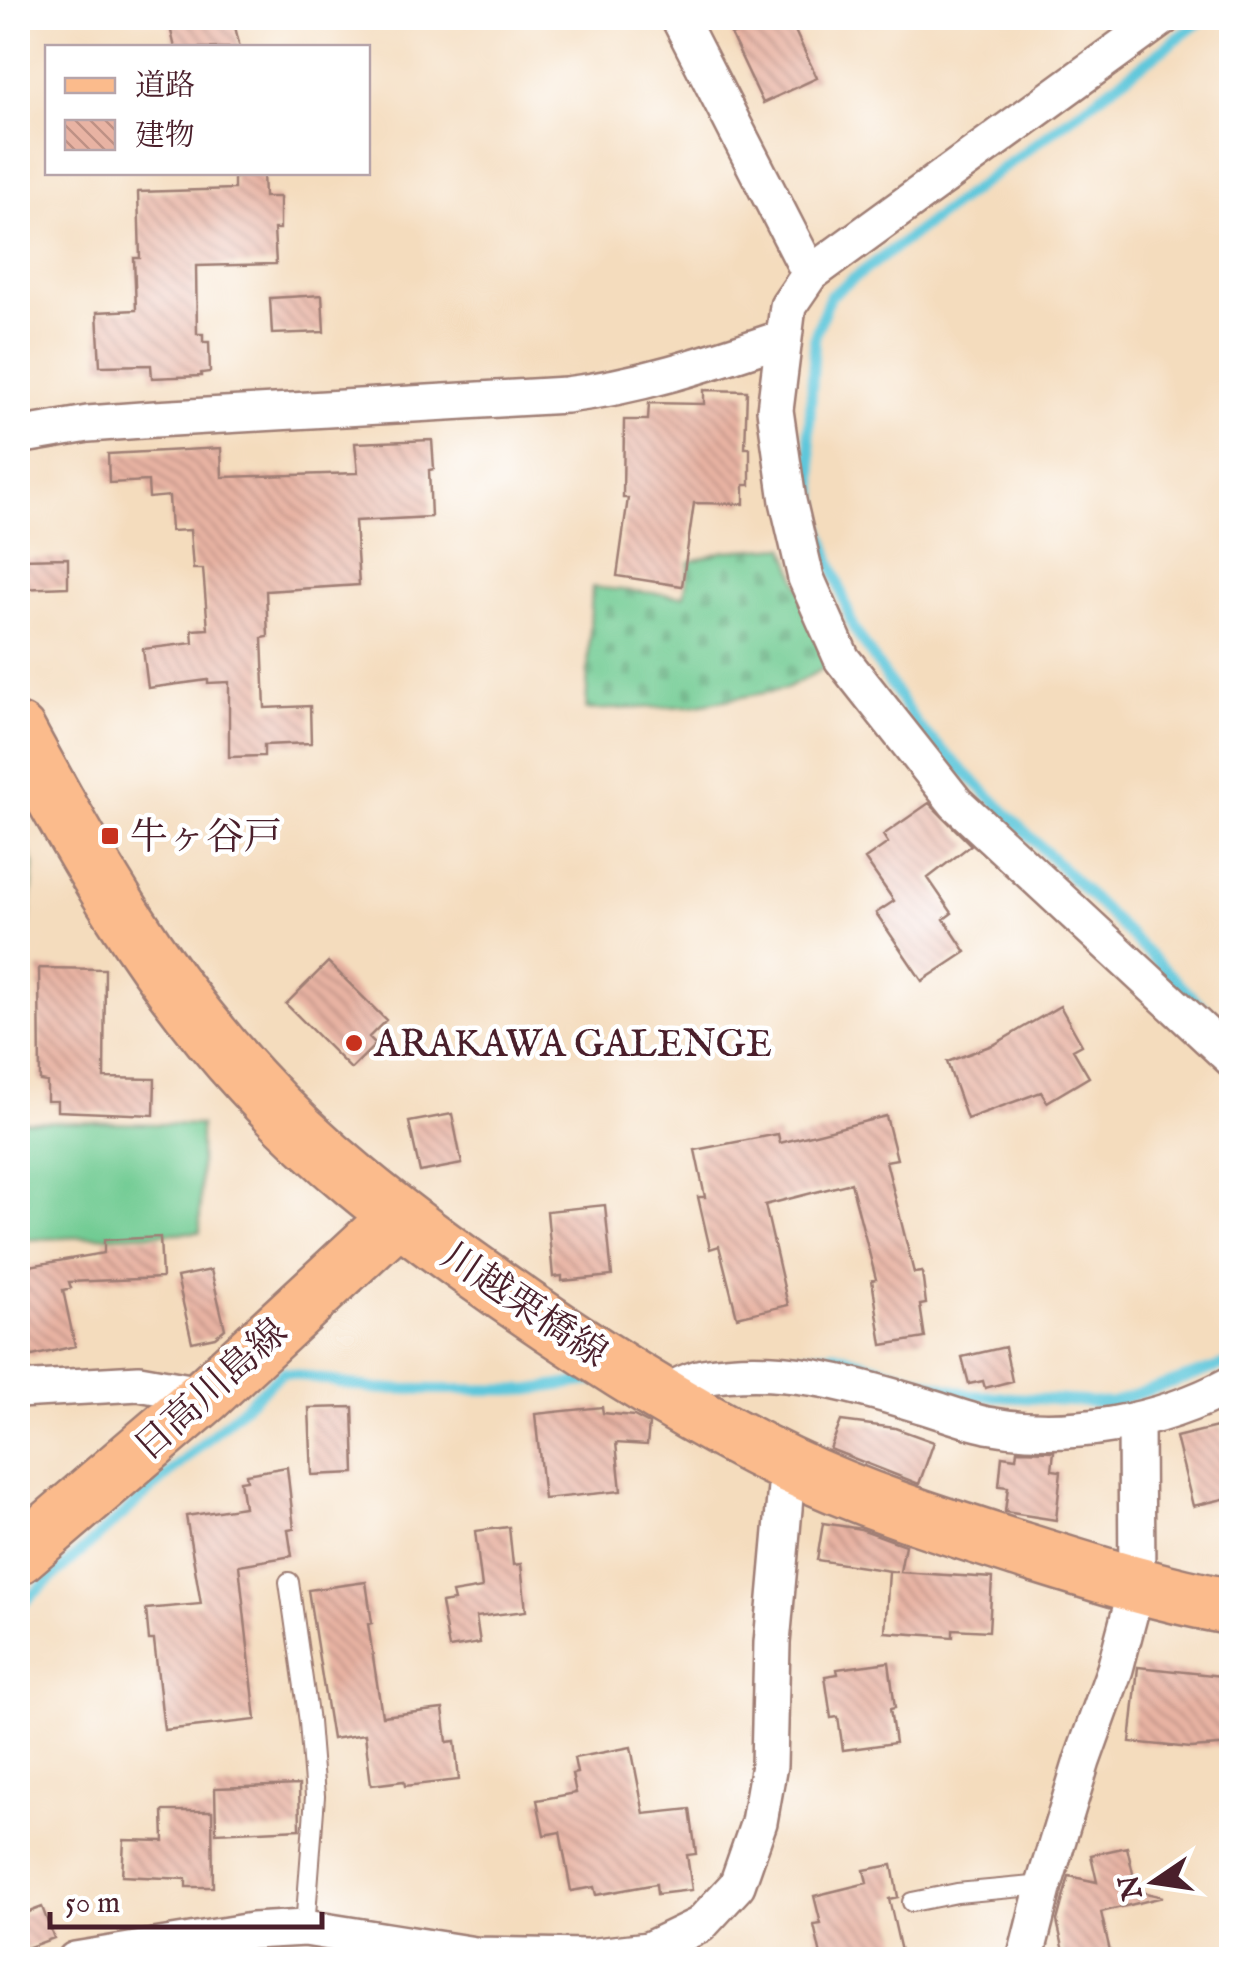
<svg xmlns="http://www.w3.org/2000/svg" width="1249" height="1977" viewBox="0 0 1249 1977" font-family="'IM FELL English','Noto Serif JP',serif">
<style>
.grass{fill:#70cb92;stroke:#5d755e;stroke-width:2.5}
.cemetery{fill:url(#cemetery-stones);stroke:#5d755e;stroke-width:2.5}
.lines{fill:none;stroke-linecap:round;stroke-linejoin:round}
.stream{stroke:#5fc7db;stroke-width:11}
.building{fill:url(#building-back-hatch)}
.service-casing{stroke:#9f7e74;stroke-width:22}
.minor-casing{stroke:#9f7e74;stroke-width:40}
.primary-casing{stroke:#9f7e74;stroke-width:60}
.service{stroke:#fff;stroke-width:18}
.minor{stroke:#fff;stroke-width:35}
.primary{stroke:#fbbb8c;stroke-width:55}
.poi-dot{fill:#c8321e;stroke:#fff;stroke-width:4}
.labels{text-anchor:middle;stroke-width:9;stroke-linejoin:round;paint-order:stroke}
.poi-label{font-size:38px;fill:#4a1f2b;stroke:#fff;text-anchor:start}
.street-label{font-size:38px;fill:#4a1f2b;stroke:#fff}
</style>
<defs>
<pattern id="cemetery-stones" width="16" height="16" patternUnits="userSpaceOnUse" patternTransform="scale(2.5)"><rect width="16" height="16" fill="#70cb92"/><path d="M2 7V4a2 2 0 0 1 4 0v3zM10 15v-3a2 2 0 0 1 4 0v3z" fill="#62ae7e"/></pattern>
<pattern id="building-back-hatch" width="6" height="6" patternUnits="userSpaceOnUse" patternTransform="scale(2.5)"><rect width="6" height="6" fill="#e8b3a3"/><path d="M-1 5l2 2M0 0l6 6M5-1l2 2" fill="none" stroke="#be9185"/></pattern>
</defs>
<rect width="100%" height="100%" fill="#fff"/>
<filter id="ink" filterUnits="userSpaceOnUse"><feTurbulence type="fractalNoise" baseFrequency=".01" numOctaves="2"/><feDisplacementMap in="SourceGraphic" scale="20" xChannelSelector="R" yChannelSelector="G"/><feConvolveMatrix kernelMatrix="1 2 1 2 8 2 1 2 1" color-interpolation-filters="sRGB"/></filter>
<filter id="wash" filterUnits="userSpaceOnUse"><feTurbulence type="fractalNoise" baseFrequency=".0048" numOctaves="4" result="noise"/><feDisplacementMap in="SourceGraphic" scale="40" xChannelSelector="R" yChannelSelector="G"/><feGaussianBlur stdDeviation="2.25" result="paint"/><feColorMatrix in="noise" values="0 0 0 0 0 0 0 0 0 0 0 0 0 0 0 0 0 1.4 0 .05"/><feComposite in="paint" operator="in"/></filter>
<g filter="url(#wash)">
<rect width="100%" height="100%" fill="#f4dcbd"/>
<path class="grass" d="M18 848H28L34 865 18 1056Z
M18 1121 200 1125V1232L18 1240Z"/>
<path class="cemetery" d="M785 547 828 666 786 689 692 706 586 710 592 587 684 596 690 562 725 551Z"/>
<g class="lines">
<path class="stream" d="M1205 18 830 296 815 335 809 432 818 522 853 627 918 726 1218 1022
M778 1358 835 1354 970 1395 1111 1403 1232 1362
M18 1608 283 1372 374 1389 529 1390 601 1379"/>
</g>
<g id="blocks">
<path class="building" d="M168 18H233L240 48H175Z
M767 18H789L817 78 763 103 731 35Z
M234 172H263L264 197H280V229H274L276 264 196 266 197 334H203V342H209L210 372 201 373V376L152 378 151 365 100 366 97 312 136 310 134 258H140L138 192 234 189Z
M322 295 324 332 272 334 270 298Z
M704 390 747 391 745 448H750V485H744V504L694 503 682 586 617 576 628 498H623L624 420H648L649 403 704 404Z
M432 440 434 469 429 470 431 517 355 521 359 585 266 591 268 637 262 638 265 708 310 706 311 743 264 745V756L229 757V682L208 683V680L148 688 143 649 193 643 192 630 208 629 203 569H193L190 530 171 531 169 496 149 498 148 481 109 483 108 454 221 448 222 477 358 473 355 443Z
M68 558V587L18 589V559Z
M929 803 971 845 928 878 952 913 944 919 966 952 922 981 876 913 894 901 865 859 888 843 883 835Z
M328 962 386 1020 369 1037 376 1044 351 1069 286 1004Z
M39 968 105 969 104 1078 155 1079 154 1115 57 1111V1101H47V1082L40 1081Z
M1060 1006 1082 1045 1073 1050 1089 1077 1047 1102 1041 1092 967 1119 947 1062 995 1044Z
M452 1114 462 1164 420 1172 409 1122Z
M886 1116 897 1159 886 1161 914 1273 922 1272 926 1304 920 1305 925 1338 882 1345 872 1280 876 1279 851 1183 765 1205 788 1305 737 1317 719 1246 710 1249 698 1197H705L695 1150 778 1134 780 1143Z
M605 1205 612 1276 562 1281V1276L553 1277 547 1211Z
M160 1237 162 1278 69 1282 71 1288 63 1290 75 1346 28 1357 18 1304V1268L104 1253V1240Z
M211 1270 225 1329 215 1337 192 1342 177 1277Z
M1005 1347 1012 1381 985 1388 983 1381 969 1384 962 1357Z
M353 1407 355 1473 312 1475 309 1408Z
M602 1407 603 1413 634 1416 649 1424 647 1445 616 1443 621 1491 544 1499 535 1414Z
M841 1421 895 1428 934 1442 919 1484 830 1449Z
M1221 1426 1232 1468V1497L1193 1506 1176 1437Z
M1017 1450 1054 1451 1052 1470 1061 1471 1056 1520 1005 1512 1008 1487 999 1486 1002 1456 1016 1458Z
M287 1467 294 1529 288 1530 292 1556 239 1565 256 1720 164 1730 154 1640H149L146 1609 201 1604 186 1516 244 1507 240 1481 247 1480 246 1474Z
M823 1523 861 1529 905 1545 900 1572 992 1578 989 1631 953 1629V1637L885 1632 889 1572H897L817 1560Z
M509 1527 513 1565 521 1564 526 1611 476 1617 480 1643 449 1648 441 1603 454 1601 452 1593 482 1588 475 1531Z
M366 1582 372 1623 368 1624 382 1716 443 1709 447 1742 455 1741 459 1780 405 1786 404 1781 371 1785 365 1734 332 1739 308 1590Z
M889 1662 895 1708 890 1709 895 1743 843 1750 838 1717 831 1718 825 1676 838 1674 837 1669Z
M1138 1667 1232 1677V1745L1191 1748 1130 1742Z
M631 1747 644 1814 690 1809 696 1854 687 1855 692 1890 657 1894 656 1884 596 1895 594 1887 571 1891 560 1832 544 1835 537 1800 576 1793 572 1774 577 1773 574 1758Z
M299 1785 300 1829 216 1833 215 1788Z
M163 1811H212L213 1887H186V1879L122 1876 124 1840 164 1841Z
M1127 1847 1137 1891 1163 1897 1101 1912 1112 1960H1066L1057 1921 1069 1876 1097 1882 1091 1855Z
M892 1865 898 1897 889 1899 903 1960H822L814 1925 821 1924 814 1896 867 1883 864 1870Z
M42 1907 54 1938 24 1949 18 1933V1916Z"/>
</g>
</g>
<g filter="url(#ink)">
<use href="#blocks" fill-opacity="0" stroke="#9f7e74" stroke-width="2.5"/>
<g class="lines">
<defs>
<path id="service" d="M289 1582 309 1722 315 1796 305 1928
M912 1902 957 1893 1044 1885"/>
<path id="minor" d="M679 18 810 274
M1162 18 810 274 788 306 775 410 788 501 806 578 842 659 956 803 1232 1059
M18 436 88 424 155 419 566 395C641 386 711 362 783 338
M18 1390 139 1383 206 1395
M660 1394C674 1389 688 1380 703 1377 778 1363 849 1383 921 1405 942 1411 964 1420 987 1425 1067 1440 1160 1423 1232 1384
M75 1960 252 1931 305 1928 475 1955 588 1957 648 1950 700 1925 737 1885 759 1822 769 1765 772 1643 788 1464
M1025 1960 1044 1885 1082 1761 1115 1669 1137 1586 1136 1420"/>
<path id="primary" d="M18 732C87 860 151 973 250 1081 317 1155 395 1215 475 1272 574 1343 678 1411 787 1464 862 1500 942 1525 1021 1550 1091 1572 1160 1594 1232 1607
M18 1556 206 1395 398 1217"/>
</defs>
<use href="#service" class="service-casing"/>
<use href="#minor" class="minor-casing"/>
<use href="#primary" class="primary-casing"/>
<use href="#service" class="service"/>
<use href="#minor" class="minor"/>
<use href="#primary" class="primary"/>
</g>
</g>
<g class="poi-dot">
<rect x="100" y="826" width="20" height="20" rx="5"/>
<circle cx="354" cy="1043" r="10"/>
</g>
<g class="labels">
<g class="poi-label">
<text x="130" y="849">牛ヶ谷戸</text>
<text x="374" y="1056">ARAKAWA GALENGE</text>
</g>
<g class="street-label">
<text transform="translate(525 1304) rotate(34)" y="13">川越栗橋線</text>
<text transform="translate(210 1389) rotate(-42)" y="13">日高川島線</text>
</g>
</g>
<rect width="1249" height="1977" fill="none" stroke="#fff" stroke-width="60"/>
<rect x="45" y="45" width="325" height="130" fill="#ffffff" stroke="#b7a5aa" stroke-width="2.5"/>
<rect x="65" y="78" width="50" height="15" fill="#fbbb8c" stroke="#b7a5aa" stroke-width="2.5"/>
<text x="135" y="95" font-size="30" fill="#4a1f2b">道路</text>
<rect x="65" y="120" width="50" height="30" fill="url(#building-back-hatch)" stroke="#b7a5aa" stroke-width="2.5"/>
<text x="135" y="145" font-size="30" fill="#4a1f2b">建物</text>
<g transform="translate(1154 1882) rotate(257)" stroke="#ffffff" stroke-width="8" paint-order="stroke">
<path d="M0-8L18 38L0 25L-18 38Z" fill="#4a1f2b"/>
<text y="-15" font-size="28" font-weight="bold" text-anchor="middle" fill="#4a1f2b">N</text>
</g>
<path d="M50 1912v15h272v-15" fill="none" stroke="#4a1f2b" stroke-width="5"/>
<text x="65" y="1912" font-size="30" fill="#4a1f2b" stroke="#ffffff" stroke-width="8" paint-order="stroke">50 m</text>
</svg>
